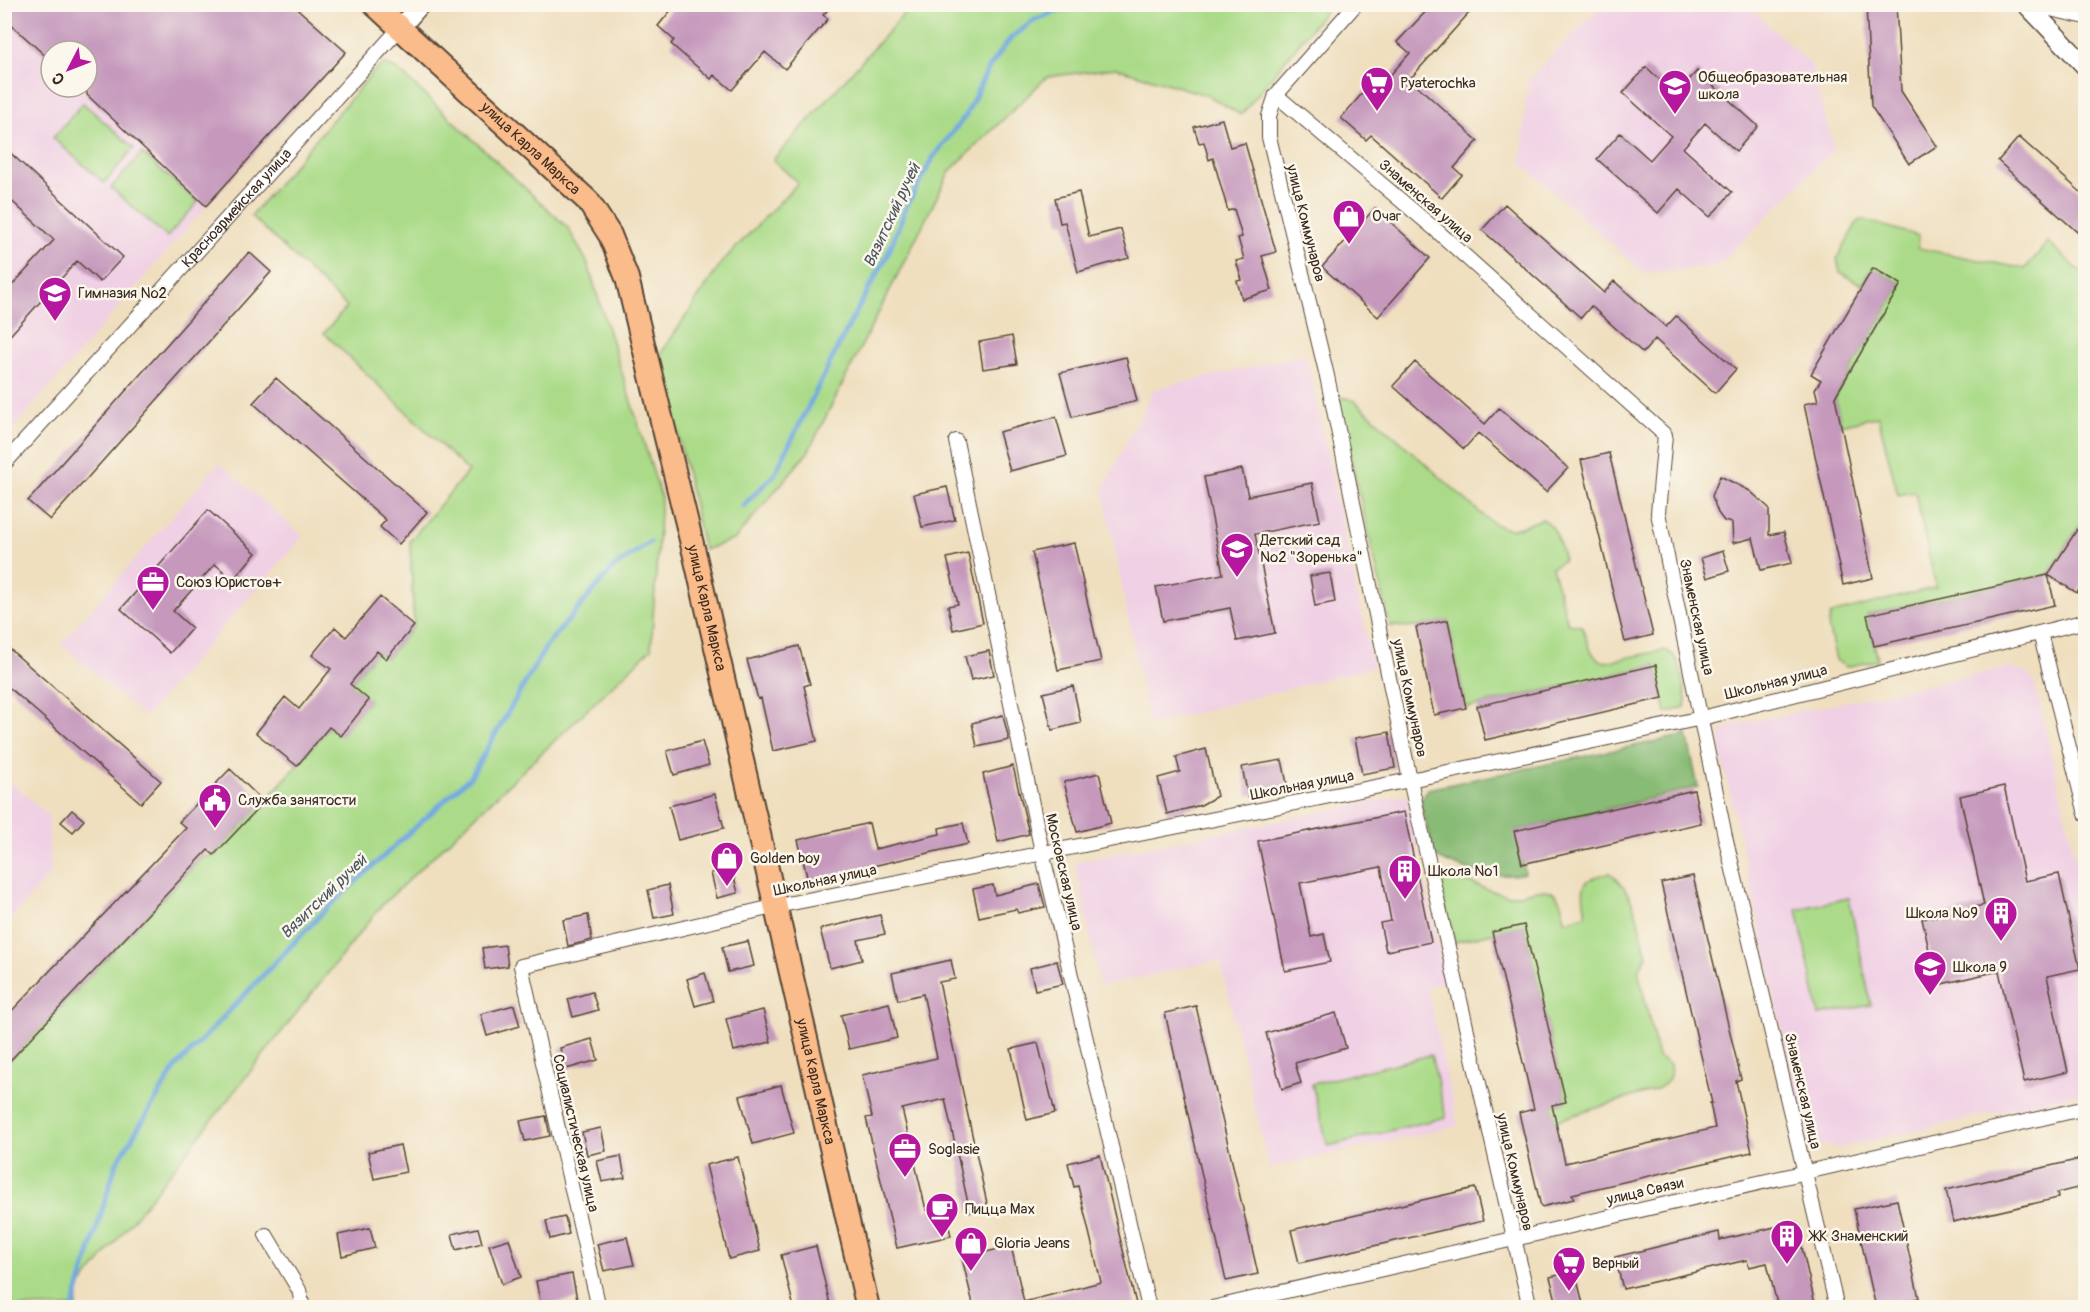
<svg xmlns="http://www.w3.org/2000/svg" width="2090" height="1312" viewBox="0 0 2090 1312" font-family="Pangolin,sans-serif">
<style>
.built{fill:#f0d0e4}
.green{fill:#abdb89;stroke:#738254;stroke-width:1.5}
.forest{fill:#88bb75;stroke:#62724a;stroke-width:1.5}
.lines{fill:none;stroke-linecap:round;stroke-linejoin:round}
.stream{stroke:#72a9e0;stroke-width:5}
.building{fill:#c598bc}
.minor-casing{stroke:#564536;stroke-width:16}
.tertiary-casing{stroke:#564536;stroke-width:21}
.primary-casing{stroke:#564536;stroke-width:26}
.minor{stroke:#fff;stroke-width:14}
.tertiary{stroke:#fff;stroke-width:18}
.primary{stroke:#fabc8b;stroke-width:22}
.labels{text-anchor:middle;stroke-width:5;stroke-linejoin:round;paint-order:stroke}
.poi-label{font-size:15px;fill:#3b2a1e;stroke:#fbf7ec;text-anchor:start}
.street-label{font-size:15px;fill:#3b2a1e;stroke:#fbf7ec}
.water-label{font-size:16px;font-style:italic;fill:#4e5662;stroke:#fbf7ec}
</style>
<rect width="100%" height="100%" fill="#fbf7ec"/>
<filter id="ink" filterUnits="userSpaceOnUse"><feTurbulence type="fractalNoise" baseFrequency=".0167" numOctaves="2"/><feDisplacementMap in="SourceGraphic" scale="12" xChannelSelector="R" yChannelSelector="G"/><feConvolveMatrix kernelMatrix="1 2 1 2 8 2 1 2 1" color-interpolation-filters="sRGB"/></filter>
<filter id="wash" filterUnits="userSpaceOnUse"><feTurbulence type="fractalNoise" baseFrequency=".008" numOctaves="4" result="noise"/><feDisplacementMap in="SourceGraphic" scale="24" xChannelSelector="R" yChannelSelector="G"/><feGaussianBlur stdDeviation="1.35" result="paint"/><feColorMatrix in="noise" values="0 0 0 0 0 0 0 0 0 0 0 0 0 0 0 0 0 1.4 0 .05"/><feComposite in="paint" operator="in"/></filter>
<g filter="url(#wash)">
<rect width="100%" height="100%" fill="#efdfbf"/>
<path class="built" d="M1603 4 1747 5 1811 65 1834 149 1718 266 1644 273 1521 163 1528 80Z
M4 18 51 61V87H79L206 206 5 438Z
M1306 354 1373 667 1149 725 1103 489 1154 389Z
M219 463 303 536 145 717 61 644Z
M2008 668 2027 672 2035 684 2085 899V1092L1840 1148 1820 1144 1803 1125 1719 743 1722 731 1734 725Z
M5 777 48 815 51 873 5 926Z
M1406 795 1446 981 1427 987 1458 1126 1269 1168 1220 960 1100 986 1075 862Z"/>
<path class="green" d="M912 5H1330L1241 115 1209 96 1116 68 1047 77 950 171 808 452 735 539 704 550 660 355 722 262 798 183 773 160Z
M384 64 398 70 568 228 587 262 661 497 651 649 381 906 79 1288 77 1307H5L4 1067 202 857 214 855 297 766 329 727 341 735 369 700 350 684 377 651 386 659 414 626 410 541 468 471 324 333 347 307 251 216 372 73Z
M83 103 134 148 104 183 53 138Z
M142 153 198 202 167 237 111 188Z
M1864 220 1919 236 1918 248 2025 269 2048 242 2085 276V517L2048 575 1867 615 1878 660 1846 667 1836 660 1828 626 1831 614 1936 587 1915 492 1898 495 1878 416 1841 425 1835 397 1901 284 1873 268 1862 285 1840 272 1837 258 1858 221Z
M1343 397 1355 401 1486 518C1512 536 1514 529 1542 519 1558 527 1559 544 1564 560L1552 567 1568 624 1582 626C1587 640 1590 660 1606 662L1665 650C1683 656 1683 684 1686 701L1685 707 1666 713 1656 665 1466 708 1448 621 1416 627 1390 626 1338 403Z
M1610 873C1636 893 1639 926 1647 956L1638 970 1658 1057 1670 1065C1672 1078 1668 1083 1657 1089L1555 1121 1552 1105 1566 1102 1524 925 1455 942 1441 890 1442 883 1447 877C1469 878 1488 894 1510 895 1524 896 1539 885 1552 892 1562 897 1562 911 1566 921L1586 915C1582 887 1578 879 1610 873Z
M1849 898 1871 1005 1819 1015 1797 909Z
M1431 1055 1446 1117 1328 1146 1312 1084Z"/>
<path class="forest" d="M1687 735 1698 787 1515 831 1525 873C1498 880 1459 870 1435 856L1420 802 1428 789Z"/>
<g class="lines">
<path class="stream" d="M743 506 774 475 849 325 887 256 906 207 934 156 966 115 989 67 1011 38 1036 19 1063 9 1154 4
M73 1308 116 1164 176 1067 326 909 471 776 547 645 613 568 650 542"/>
</g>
<g id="blocks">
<path class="building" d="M4 4H292L346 52 206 206 87 95V51H51V61L4 18Z
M676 4H833L823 15 828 19 785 69 765 52 732 90 714 75 711 79 671 44 674 40 658 26Z
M1433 4H1477L1410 79 1478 141 1454 168 1462 175 1442 198 1371 135 1366 140 1341 118 1378 75 1385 81 1410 53 1397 42Z
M1866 4H1896L1901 91 1937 146 1909 164 1871 106Z
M1646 67 1676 94 1697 71 1758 126 1736 151 1705 123 1683 148 1732 192 1710 217 1679 189 1658 213 1597 159 1620 133 1650 160 1671 136 1623 93Z
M1222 119 1230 147 1245 143 1276 252 1262 256 1272 290 1242 299 1237 281 1242 280 1236 261 1244 259 1238 238 1242 237 1234 209 1228 211 1213 158 1209 160 1204 142 1199 143 1194 127Z
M2019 137 2085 196V239L1998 161Z
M4 147 123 257 100 282 77 261 4 342V294L54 240 4 194Z
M1079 192 1089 237 1121 229 1129 258 1078 272 1065 222 1060 223 1055 198Z
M1505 204 1604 293 1614 281 1666 327 1676 316 1736 369 1715 393 1655 339 1643 353 1591 306 1581 318 1482 230Z
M1375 208 1430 258 1378 317 1322 267Z
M249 252 271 272 50 520 28 501Z
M1873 268 1901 284 1835 397 1873 578 1843 585 1804 404 1818 401 1815 389 1821 380 1811 374Z
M1012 336 1017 364 983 369 979 342Z
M1126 357 1137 401 1072 417 1060 373Z
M1415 362 1485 424 1499 408 1568 468 1546 492 1478 433 1464 449 1393 386Z
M276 378 427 512 399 544 380 527 386 520 253 403Z
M1056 417 1067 456 1010 471 999 432Z
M1609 453 1653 635 1625 642 1581 460Z
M1242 469 1248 496 1312 483 1320 521 1255 534 1275 633 1237 641 1230 608 1163 621 1156 587 1223 574 1204 477Z
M1720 476 1750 491 1769 508V535L1784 532 1792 563 1761 570 1753 538 1733 543 1732 523 1724 521 1718 513 1712 496Z
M947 487 955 520 922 527 914 494Z
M208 510 256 553 233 580 215 564 173 611 192 628 170 653 121 609Z
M2085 517V580L2077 593 2048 575Z
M1074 543 1101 661 1058 670 1032 552Z
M1723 551 1729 571 1707 578 1701 558Z
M968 553 983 623 953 630 948 606 958 604 947 558Z
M1330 573 1335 602 1315 606 1310 576Z
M2048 575 2055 605 1874 646 1867 615Z
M380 597 414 626 386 659 377 651 350 684 369 700 341 736 329 727 297 766 256 733 285 697 299 709 331 669 312 655 335 627 346 637Z
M1448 620 1466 708 1434 715 1416 627Z
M4 644 161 781 141 803 4 683Z
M799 646 810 684 804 686 817 741 773 751 761 698 758 699 747 660Z
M989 651 994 675 971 680 965 656Z
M1656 665 1663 698 1485 740 1477 706Z
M1073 686 1081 723 1052 730 1043 693Z
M1003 715 1009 740 977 747 972 723Z
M1389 732 1395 768 1362 774 1355 738Z
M702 741 709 765 674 775 667 751Z
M1206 749 1217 796 1201 805 1167 814 1158 778 1180 772 1176 757Z
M1282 760 1288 788 1248 796 1242 767Z
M1013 766 1029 834 998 842 983 774Z
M230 769 264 802 214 855 208 850 4 1067V1019L186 828 179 822Z
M1099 773 1111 823 1077 832 1064 782Z
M2004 786 2025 881 2059 874 2080 969 2047 976 2068 1072 2024 1082 1999 971 1937 985 1922 919 1984 905 1960 796Z
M1694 790 1701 823 1522 864 1514 831Z
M715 794 724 828 678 840 669 806Z
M72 810 84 820 73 832 61 822Z
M1404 812 1431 942 1386 951 1380 923 1391 921 1381 867 1300 883 1311 937 1324 934 1330 962 1285 971 1258 841Z
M869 823 875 849 940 834 939 828 963 823 968 844 808 881 798 840Z
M732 869 738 893 717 898 711 873Z
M1693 876 1741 1079 1736 1081 1752 1152 1572 1194 1574 1199 1541 1207 1519 1113 1534 1109 1492 932 1524 925 1566 1102 1552 1105 1565 1163 1715 1128 1710 1103H1712L1661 883Z
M1039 884 1045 907 1018 913 1016 909 979 917 973 889 993 885 995 895Z
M668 885 674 914 654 918 648 890Z
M588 915 592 940 568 946 563 920Z
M880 915 885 934 858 940 862 960 830 968 820 929Z
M748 941 754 966 728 972 722 947Z
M505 945 508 966 485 969 482 948Z
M951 960 955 979 939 982 988 1208 970 1212 945 1099 902 1109 926 1210 944 1205 951 1236 897 1248 866 1118 872 1117 862 1075 937 1058 923 994 898 1000 892 973Z
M1057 961 1063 984 1035 990 1030 968Z
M705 973 713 1001 695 1006 687 979Z
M592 992 598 1010 573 1017 568 999Z
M889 1003 897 1038 849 1049 841 1015Z
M514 1005 520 1026 487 1036 481 1014Z
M1196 1006 1258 1274 1226 1281 1165 1013Z
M763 1010 771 1042 734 1051 726 1019Z
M1336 1013 1346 1048 1295 1063 1301 1083 1282 1089 1266 1033Z
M592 1039 598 1060 566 1069 560 1048Z
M1038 1043 1055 1113 1027 1120 1011 1049Z
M781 1085 794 1133 753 1144 740 1096Z
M546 1116 550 1136 525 1141 520 1121Z
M601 1128 606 1151 587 1155 582 1132Z
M400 1145 406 1172 374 1179 368 1152Z
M1100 1155 1137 1308H974L962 1258 1011 1246 1024 1302 1101 1282 1078 1186 1074 1187 1068 1163Z
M621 1156 625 1178 602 1182 597 1161Z
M738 1157 760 1251 729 1259 706 1165Z
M2085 1158V1186L2057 1193 2058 1198 1953 1222 1946 1190Z
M1475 1188 1483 1221 1299 1263 1291 1230Z
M1897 1200 1919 1298 1876 1308 1854 1209Z
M565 1217 569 1234 550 1239 546 1221Z
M1796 1222 1816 1308H1778L1767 1263 1749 1267 1747 1260 1623 1289 1615 1257 1719 1232 1720 1240Z
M370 1228 375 1248 342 1256 338 1235Z
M478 1228 482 1243 456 1250 452 1234Z
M627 1237 634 1265 604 1271 597 1244Z
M509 1239 521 1277 502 1284 489 1245Z
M816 1246 831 1308H794L781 1255Z
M1575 1271 1584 1308H1558L1550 1277Z
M572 1274 577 1299 541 1306 536 1281Z"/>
</g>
</g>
<g filter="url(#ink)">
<use href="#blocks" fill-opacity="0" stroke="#564536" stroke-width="1.5"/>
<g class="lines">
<defs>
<g id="minor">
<path d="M1356 4 1276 95 1269 116V137L1327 376 1410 780 1530 1308"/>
<path d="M2027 4 2086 17"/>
<path d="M1276 95 1436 230 1665 435 1658 513 1725 836 1837 1308"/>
<path d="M956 441 1042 852 1149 1308"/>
<path id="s1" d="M4 464 400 28"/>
<path d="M2040 633 2086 814"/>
<path d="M266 1235 299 1290 303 1308"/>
<path d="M599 1308 521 966 777 906 1410 780 1702 718 2086 621"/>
<path d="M1212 1308 2086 1108"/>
</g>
<path id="tertiary" d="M2026 4 2086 67
M400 28 421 4"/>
<g id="primary">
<path id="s2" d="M374 4 588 201 610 235 627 278 695 556 868 1308"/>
</g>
</defs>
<use href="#minor" class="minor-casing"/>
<use href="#tertiary" class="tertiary-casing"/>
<use href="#primary" class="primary-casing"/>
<use href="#minor" class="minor"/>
<use href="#tertiary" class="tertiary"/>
<use href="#primary" class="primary"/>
</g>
</g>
<defs>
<symbol id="supermarket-pin" viewBox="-11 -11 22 30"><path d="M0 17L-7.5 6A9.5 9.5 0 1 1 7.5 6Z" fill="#b5179e" stroke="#fbf7ec"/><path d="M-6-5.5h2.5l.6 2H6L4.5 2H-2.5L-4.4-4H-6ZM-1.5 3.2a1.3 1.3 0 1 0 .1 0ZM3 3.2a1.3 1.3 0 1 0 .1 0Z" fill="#fff"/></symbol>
<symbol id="school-pin" viewBox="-11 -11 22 30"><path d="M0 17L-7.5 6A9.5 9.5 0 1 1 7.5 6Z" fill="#b5179e" stroke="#fbf7ec"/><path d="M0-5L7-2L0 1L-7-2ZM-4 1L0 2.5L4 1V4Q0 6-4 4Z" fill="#fff"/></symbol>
<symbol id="shop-pin" viewBox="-11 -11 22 30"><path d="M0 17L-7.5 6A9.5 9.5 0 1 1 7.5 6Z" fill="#b5179e" stroke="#fbf7ec"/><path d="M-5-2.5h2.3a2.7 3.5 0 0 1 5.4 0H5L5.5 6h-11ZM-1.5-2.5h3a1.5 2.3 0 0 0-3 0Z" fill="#fff"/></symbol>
<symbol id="office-pin" viewBox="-11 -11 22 30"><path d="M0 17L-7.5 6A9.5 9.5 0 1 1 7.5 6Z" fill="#b5179e" stroke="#fbf7ec"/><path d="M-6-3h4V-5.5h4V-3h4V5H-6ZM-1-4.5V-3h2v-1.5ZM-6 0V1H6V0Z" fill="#fff"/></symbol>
<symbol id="civic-pin" viewBox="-11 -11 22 30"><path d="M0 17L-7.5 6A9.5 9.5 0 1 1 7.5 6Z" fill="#b5179e" stroke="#fbf7ec"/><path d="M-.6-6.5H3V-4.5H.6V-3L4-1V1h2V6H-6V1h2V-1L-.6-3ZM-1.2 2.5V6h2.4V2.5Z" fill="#fff"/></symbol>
<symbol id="building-pin" viewBox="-11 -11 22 30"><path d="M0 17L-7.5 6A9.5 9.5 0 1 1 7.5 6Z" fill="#b5179e" stroke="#fbf7ec"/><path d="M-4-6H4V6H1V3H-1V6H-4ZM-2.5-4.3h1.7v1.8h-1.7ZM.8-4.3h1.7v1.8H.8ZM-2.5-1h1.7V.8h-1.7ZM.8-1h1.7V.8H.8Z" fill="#fff"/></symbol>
<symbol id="cafe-pin" viewBox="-11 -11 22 30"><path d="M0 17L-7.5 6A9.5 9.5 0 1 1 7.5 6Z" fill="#b5179e" stroke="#fbf7ec"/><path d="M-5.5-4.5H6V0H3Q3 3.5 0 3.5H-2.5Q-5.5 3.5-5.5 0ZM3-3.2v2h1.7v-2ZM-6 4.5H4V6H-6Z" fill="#fff"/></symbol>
</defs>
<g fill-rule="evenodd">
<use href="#supermarket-pin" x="1358" y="64" width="38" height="52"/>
<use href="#school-pin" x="1656" y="67" width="38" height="52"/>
<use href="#shop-pin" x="1330" y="197" width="38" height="52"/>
<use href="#school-pin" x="36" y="274" width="38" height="52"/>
<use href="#school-pin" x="1218" y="530" width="38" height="52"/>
<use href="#office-pin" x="134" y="563" width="38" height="52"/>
<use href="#civic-pin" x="196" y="781" width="38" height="52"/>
<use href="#shop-pin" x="708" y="839" width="38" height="52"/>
<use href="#building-pin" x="1386" y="852" width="38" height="52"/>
<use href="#building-pin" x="1982" y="894" width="38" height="52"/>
<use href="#school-pin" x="1911" y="948" width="38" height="52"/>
<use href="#office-pin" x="886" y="1130" width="38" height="52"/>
<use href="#cafe-pin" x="923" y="1190" width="38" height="52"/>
<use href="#building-pin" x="1768" y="1217" width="38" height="52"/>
<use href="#shop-pin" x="952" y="1224" width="38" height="52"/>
<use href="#supermarket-pin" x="1550" y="1244" width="38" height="52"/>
</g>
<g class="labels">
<g class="poi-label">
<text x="1698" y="82">Общеобразовательная<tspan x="1698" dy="17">школа</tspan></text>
<text x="1400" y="88">Pyaterochka</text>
<text x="1372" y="221">Очаг</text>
<text x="78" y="298">Гимназия №2</text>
<text x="1260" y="545">Детский сад<tspan x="1260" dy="17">№2 "Зоренька"</tspan></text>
<text x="176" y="587">Союз Юристов+</text>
<text x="238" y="805">Служба занятости</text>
<text x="750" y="863">Golden boy</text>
<text x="1428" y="876">Школа №1</text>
<text x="1978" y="918" text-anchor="end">Школа №9</text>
<text x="1953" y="972">Школа 9</text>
<text x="928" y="1154">Soglasie</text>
<text x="965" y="1214">Пицца Max</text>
<text x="1810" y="1241">ЖК Знаменский</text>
<text x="994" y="1248">Gloria Jeans</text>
<text x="1592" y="1268">Верный</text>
</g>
<g class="street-label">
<text dy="5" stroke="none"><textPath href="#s2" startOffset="213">улица Карла Маркса</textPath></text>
<text transform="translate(1426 201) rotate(41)" y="5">Знаменская улица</text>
<text dy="5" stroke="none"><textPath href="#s1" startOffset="346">Красноармейская улица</textPath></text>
<text transform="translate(1306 223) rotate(76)" y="5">улица Коммунаров</text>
<text dy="5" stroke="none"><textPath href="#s2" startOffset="717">улица Карла Маркса</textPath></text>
<text transform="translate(1697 617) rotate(78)" y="5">Знаменская улица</text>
<text transform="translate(1776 682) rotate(-14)" y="5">Школьная улица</text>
<text transform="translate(1410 698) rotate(78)" y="5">улица Коммунаров</text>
<text transform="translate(1302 785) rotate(-11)" y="5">Школьная улица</text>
<text transform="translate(1064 872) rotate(77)" y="5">Московская улица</text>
<text transform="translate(825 880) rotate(-12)" y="5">Школьная улица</text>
<text dy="5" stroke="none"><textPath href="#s2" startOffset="1203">улица Карла Маркса</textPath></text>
<text transform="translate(1803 1091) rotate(77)" y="5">Знаменская улица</text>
<text transform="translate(576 1133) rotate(77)" y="5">Социалистическая улица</text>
<text transform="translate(1515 1172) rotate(77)" y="5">улица Коммунаров</text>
<text transform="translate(1645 1191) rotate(-13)" y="5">улица Связи</text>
</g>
<g class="water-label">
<text transform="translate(891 215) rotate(-65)" y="6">Вязитский ручей</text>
<text transform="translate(323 896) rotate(-44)" y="6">Вязитский ручей</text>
</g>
</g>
<rect width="2090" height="1312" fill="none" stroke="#fbf7ec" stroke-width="24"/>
<g transform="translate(69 69) rotate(228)"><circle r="28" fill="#fbf7ec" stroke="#aea59a" stroke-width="1.5"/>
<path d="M0-4.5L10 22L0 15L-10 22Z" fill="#b5179e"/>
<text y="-9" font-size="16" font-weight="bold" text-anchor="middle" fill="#3b2a1e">С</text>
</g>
</svg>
